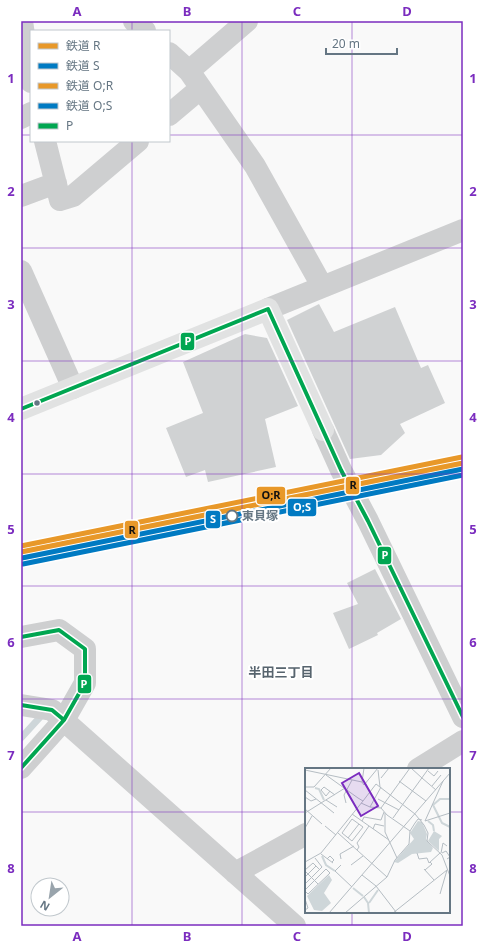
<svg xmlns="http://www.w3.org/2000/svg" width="484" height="947" viewBox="0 0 484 947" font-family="'Noto Sans','Noto Sans JP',sans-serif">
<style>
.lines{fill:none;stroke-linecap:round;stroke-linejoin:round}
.stream{stroke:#ced6d9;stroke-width:7}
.building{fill:#d0d2d3}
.minor{stroke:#cecfd0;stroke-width:22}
.major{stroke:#e1e2e2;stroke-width:22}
.bus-1-casing{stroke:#fff;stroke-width:7}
.bus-1{stroke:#00a651;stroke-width:4}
.rail-1-casing{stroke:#fff;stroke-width:8}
.rail-2-casing{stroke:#fff;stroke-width:8}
.rail-3-casing{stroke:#fff;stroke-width:8}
.rail-4-casing{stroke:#fff;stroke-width:8}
.rail-1{stroke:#e89829;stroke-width:5}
.rail-2{stroke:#007ac2;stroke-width:5}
.rail-3{stroke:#e89829;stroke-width:5}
.rail-4{stroke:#007ac2;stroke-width:5}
.grid{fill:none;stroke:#7b2cbf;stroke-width:1;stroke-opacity:0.55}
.bus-dot{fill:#657683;stroke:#fff;stroke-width:1.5}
.stop-dot{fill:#fff;stroke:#657683;stroke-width:2}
.labels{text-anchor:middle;stroke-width:4;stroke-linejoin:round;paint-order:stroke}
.stop-label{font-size:12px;font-weight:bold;fill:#657683;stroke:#fff;text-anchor:start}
.neighbourhood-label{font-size:13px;font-weight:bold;fill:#57646e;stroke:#fff}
.inset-river{fill:none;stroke:#ced6d9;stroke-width:2}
.inset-road{fill:none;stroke:#b5bdc3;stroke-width:1}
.view{fill:#7b2cbf;fill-opacity:0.15;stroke:#7b2cbf;stroke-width:2}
.inset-edge{fill:none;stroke:#657683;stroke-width:2}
.line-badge{stroke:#fff;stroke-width:1.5}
.badge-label{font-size:11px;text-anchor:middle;font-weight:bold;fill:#fff}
.pale-badge-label{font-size:11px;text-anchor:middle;font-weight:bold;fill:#111}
.neatline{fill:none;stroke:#7b2cbf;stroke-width:1.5}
.grid-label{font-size:13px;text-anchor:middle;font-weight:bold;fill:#7b2cbf}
</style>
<rect width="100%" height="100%" fill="#f9f9f9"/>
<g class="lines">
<path class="stream" d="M21 738 42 715"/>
</g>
<path class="building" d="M319 304 334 332 395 307 421 368 428 365 445 403 400 424 405 433 381 455 350 459 287 320Z
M245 334 267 338 298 406 265 419 276 467 208 482 205 470 186 477 166 428 203 413 183 362Z
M375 569 401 619 377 633 378 635 349 649 333 613 358 604 347 583Z"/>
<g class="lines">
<path class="minor" d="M22 21 31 82
M134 21 145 31
M169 53 189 71 255 166 322 286
M189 71 247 21
M169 115 201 88
M21 118 31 113
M45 141 60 200 73 196 138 141
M21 196 56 183
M21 271 73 388
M268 309 463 230
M323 430 341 470 368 521 463 717
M21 637 59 630 85 649V683L64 720 21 768
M21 705 52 710 295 926
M418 769 463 741
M235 873 306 834"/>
<path class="major" d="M21 409 268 309 323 430"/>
<defs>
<path id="bus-1" d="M21 409 268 309 341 470 368 521 463 717
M21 637 59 630 85 649V683L64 720 21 768
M21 705 52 710 64 720"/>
</defs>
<use href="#bus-1" class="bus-1-casing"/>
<use href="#bus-1" class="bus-1"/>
<defs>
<path id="rail-1" d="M21 552 463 463"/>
<path id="rail-2" d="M22 558 463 469"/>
<path id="rail-3" d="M21 546 462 457"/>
<path id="rail-4" d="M23 564 463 475"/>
</defs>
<use href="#rail-1" class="rail-1-casing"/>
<use href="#rail-2" class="rail-2-casing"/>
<use href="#rail-3" class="rail-3-casing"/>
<use href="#rail-4" class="rail-4-casing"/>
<use href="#rail-1" class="rail-1"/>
<use href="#rail-2" class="rail-2"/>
<use href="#rail-3" class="rail-3"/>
<use href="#rail-4" class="rail-4"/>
</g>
<path class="grid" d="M132 21V31M242 21V926M352 21V769M21 135H31M169 135H463M132 141V926M21 248H463M21 361H463M21 474H463M21 586H463M21 699H463M21 812H306M449 812H463M352 912V926"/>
<circle class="bus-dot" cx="37" cy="403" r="3.5"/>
<circle class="stop-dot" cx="232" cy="516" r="5.5"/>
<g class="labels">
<g class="stop-label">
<text x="242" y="520">東貝塚</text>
</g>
<g class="neighbourhood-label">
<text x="281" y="677">半田三丁目</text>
</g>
</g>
<g transform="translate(305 768)">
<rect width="145" height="145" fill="#f9f9f9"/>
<path d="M113 53 117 54 122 66 121 71 128 80 126 84 107 86 93 95 89 94 109 71 105 65ZM129 63 137 68 134 71V83L123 73ZM24 107 27 112 19 125 26 135 17 143 9 142 2 128Z" fill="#ced6d9"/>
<path class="inset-river" d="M10 20 14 21 19 32M145 31H135L128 37 137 55 145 59M123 53 128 57 129 63M17 88 21 97 30 103M48 120 58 128M59 129 63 135 64 145M64 135 73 122"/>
<path class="inset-road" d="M105 0 76 40 82 47 105 63M106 0 117 10M0 2 57 14 59 17 73 0M73 2 75 19M123 3 129 8 133 3M21 7 53 30M76 10 84 0M117 10 131 22M94 13 121 33M57 14 59 0M127 18 136 7M0 19H9L26 0M0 22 29 45M25 23 21 28 16 22 19 19 30 27M0 29 6 33 11 31M53 30 58 33 71 16 110 46M73 31 94 42M21 32 32 39M41 35 39 27 47 12M56 35 65 39 76 40M98 36 124 0M65 39 76 19M0 41 17 56M0 45 40 20M80 45V64L92 90M47 46 84 72M110 46 119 57 123 65 122 73 137 87 145 108M88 50 98 36M47 51 58 59 47 73 37 65ZM57 53 59 49 76 52 79 44M120 53 138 13M120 53 145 45M20 58 31 67M0 60 7 48M68 61 70 56 79 58M33 65 82 109M43 70 54 56M52 82 54 79 52 75 64 58M112 85 114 91 122 90 124 95 135 85M136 85 138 75 142 78M137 85 141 83 145 89 142 91M16 86 28 95M22 91 25 88 29 92 27 94M36 91 35 86 49 78M0 94 16 85 58 33M36 97 30 103 47 119M46 97 58 88M119 101 129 112M0 102 8 95 15 102M120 102 127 96 125 94M0 103 13 116M57 107 71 118 91 144M0 109 11 98M0 116 17 99 10 90M0 122 21 101 25 105 3 126 0 123M135 126 142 102M0 131 3 140 0 142M24 145 145 5M40 145 82 109 90 92 104 76 105 63 110 55 113 51 117 52M88 145 142 102"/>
<path class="view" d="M54 5 73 38 56 48 37 15Z"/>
<rect width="145" height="145" class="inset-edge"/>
</g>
<g class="line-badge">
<rect x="180" y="332" width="15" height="19" rx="4" fill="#00a651"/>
<rect x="345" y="476" width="15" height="19" rx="4" fill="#e89829"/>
<rect x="256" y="486" width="30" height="19" rx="4" fill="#e89829"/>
<rect x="287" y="498" width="30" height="19" rx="4" fill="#007ac2"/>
<rect x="205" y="510" width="16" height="19" rx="4" fill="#007ac2"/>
<rect x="124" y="520" width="15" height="19" rx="4" fill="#e89829"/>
<rect x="377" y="546" width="15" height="19" rx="4" fill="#00a651"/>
<rect x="77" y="674" width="15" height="20" rx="4" fill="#00a651"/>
</g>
<g class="badge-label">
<text x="188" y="345">P</text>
<text x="302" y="511">O;S</text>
<text x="213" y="523">S</text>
<text x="385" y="559">P</text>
<text x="84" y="688">P</text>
</g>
<g class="pale-badge-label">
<text x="353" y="489">R</text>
<text x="271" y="499">O;R</text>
<text x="132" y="534">R</text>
</g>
<rect width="484" height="947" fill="none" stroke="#ffffff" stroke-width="44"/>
<rect x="30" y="30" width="140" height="112" fill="#ffffff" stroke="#c1c8cd"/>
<rect x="38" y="43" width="20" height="6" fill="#e89829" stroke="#c1c8cd"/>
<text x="66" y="50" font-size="12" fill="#657683">鉄道 R</text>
<rect x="38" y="63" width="20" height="6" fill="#007ac2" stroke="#c1c8cd"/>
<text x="66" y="70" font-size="12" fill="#657683">鉄道 S</text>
<rect x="38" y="83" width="20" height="6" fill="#e89829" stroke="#c1c8cd"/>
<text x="66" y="90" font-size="12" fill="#657683">鉄道 O;R</text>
<rect x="38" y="103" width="20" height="6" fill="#007ac2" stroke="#c1c8cd"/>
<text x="66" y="110" font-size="12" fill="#657683">鉄道 O;S</text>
<rect x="38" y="123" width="20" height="6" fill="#00a651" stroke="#c1c8cd"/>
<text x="66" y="130" font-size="12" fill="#657683">P</text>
<g transform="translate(50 897) rotate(210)"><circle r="19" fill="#ffffff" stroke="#c1c8cd"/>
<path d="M0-3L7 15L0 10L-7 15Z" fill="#99a4ac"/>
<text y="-6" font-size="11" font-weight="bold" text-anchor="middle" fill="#657683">N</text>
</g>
<path d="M326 48v6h71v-6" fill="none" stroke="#657683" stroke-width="2"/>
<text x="332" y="48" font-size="12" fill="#657683" stroke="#ffffff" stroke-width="3" paint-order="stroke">20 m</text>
<rect x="22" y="22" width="440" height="903" class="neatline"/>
<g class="grid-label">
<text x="77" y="16">A</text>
<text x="187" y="16">B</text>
<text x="297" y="16">C</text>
<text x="407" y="16">D</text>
<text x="11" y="83">1</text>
<text x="473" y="83">1</text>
<text x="11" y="196">2</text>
<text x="473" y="196">2</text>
<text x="11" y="309">3</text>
<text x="473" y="309">3</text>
<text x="11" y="422">4</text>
<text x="473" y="422">4</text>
<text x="11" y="534">5</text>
<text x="473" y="534">5</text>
<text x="11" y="647">6</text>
<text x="473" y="647">6</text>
<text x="11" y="760">7</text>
<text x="473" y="760">7</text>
<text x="11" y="873">8</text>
<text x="473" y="873">8</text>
<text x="77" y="941">A</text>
<text x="187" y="941">B</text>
<text x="297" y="941">C</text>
<text x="407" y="941">D</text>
</g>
</svg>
